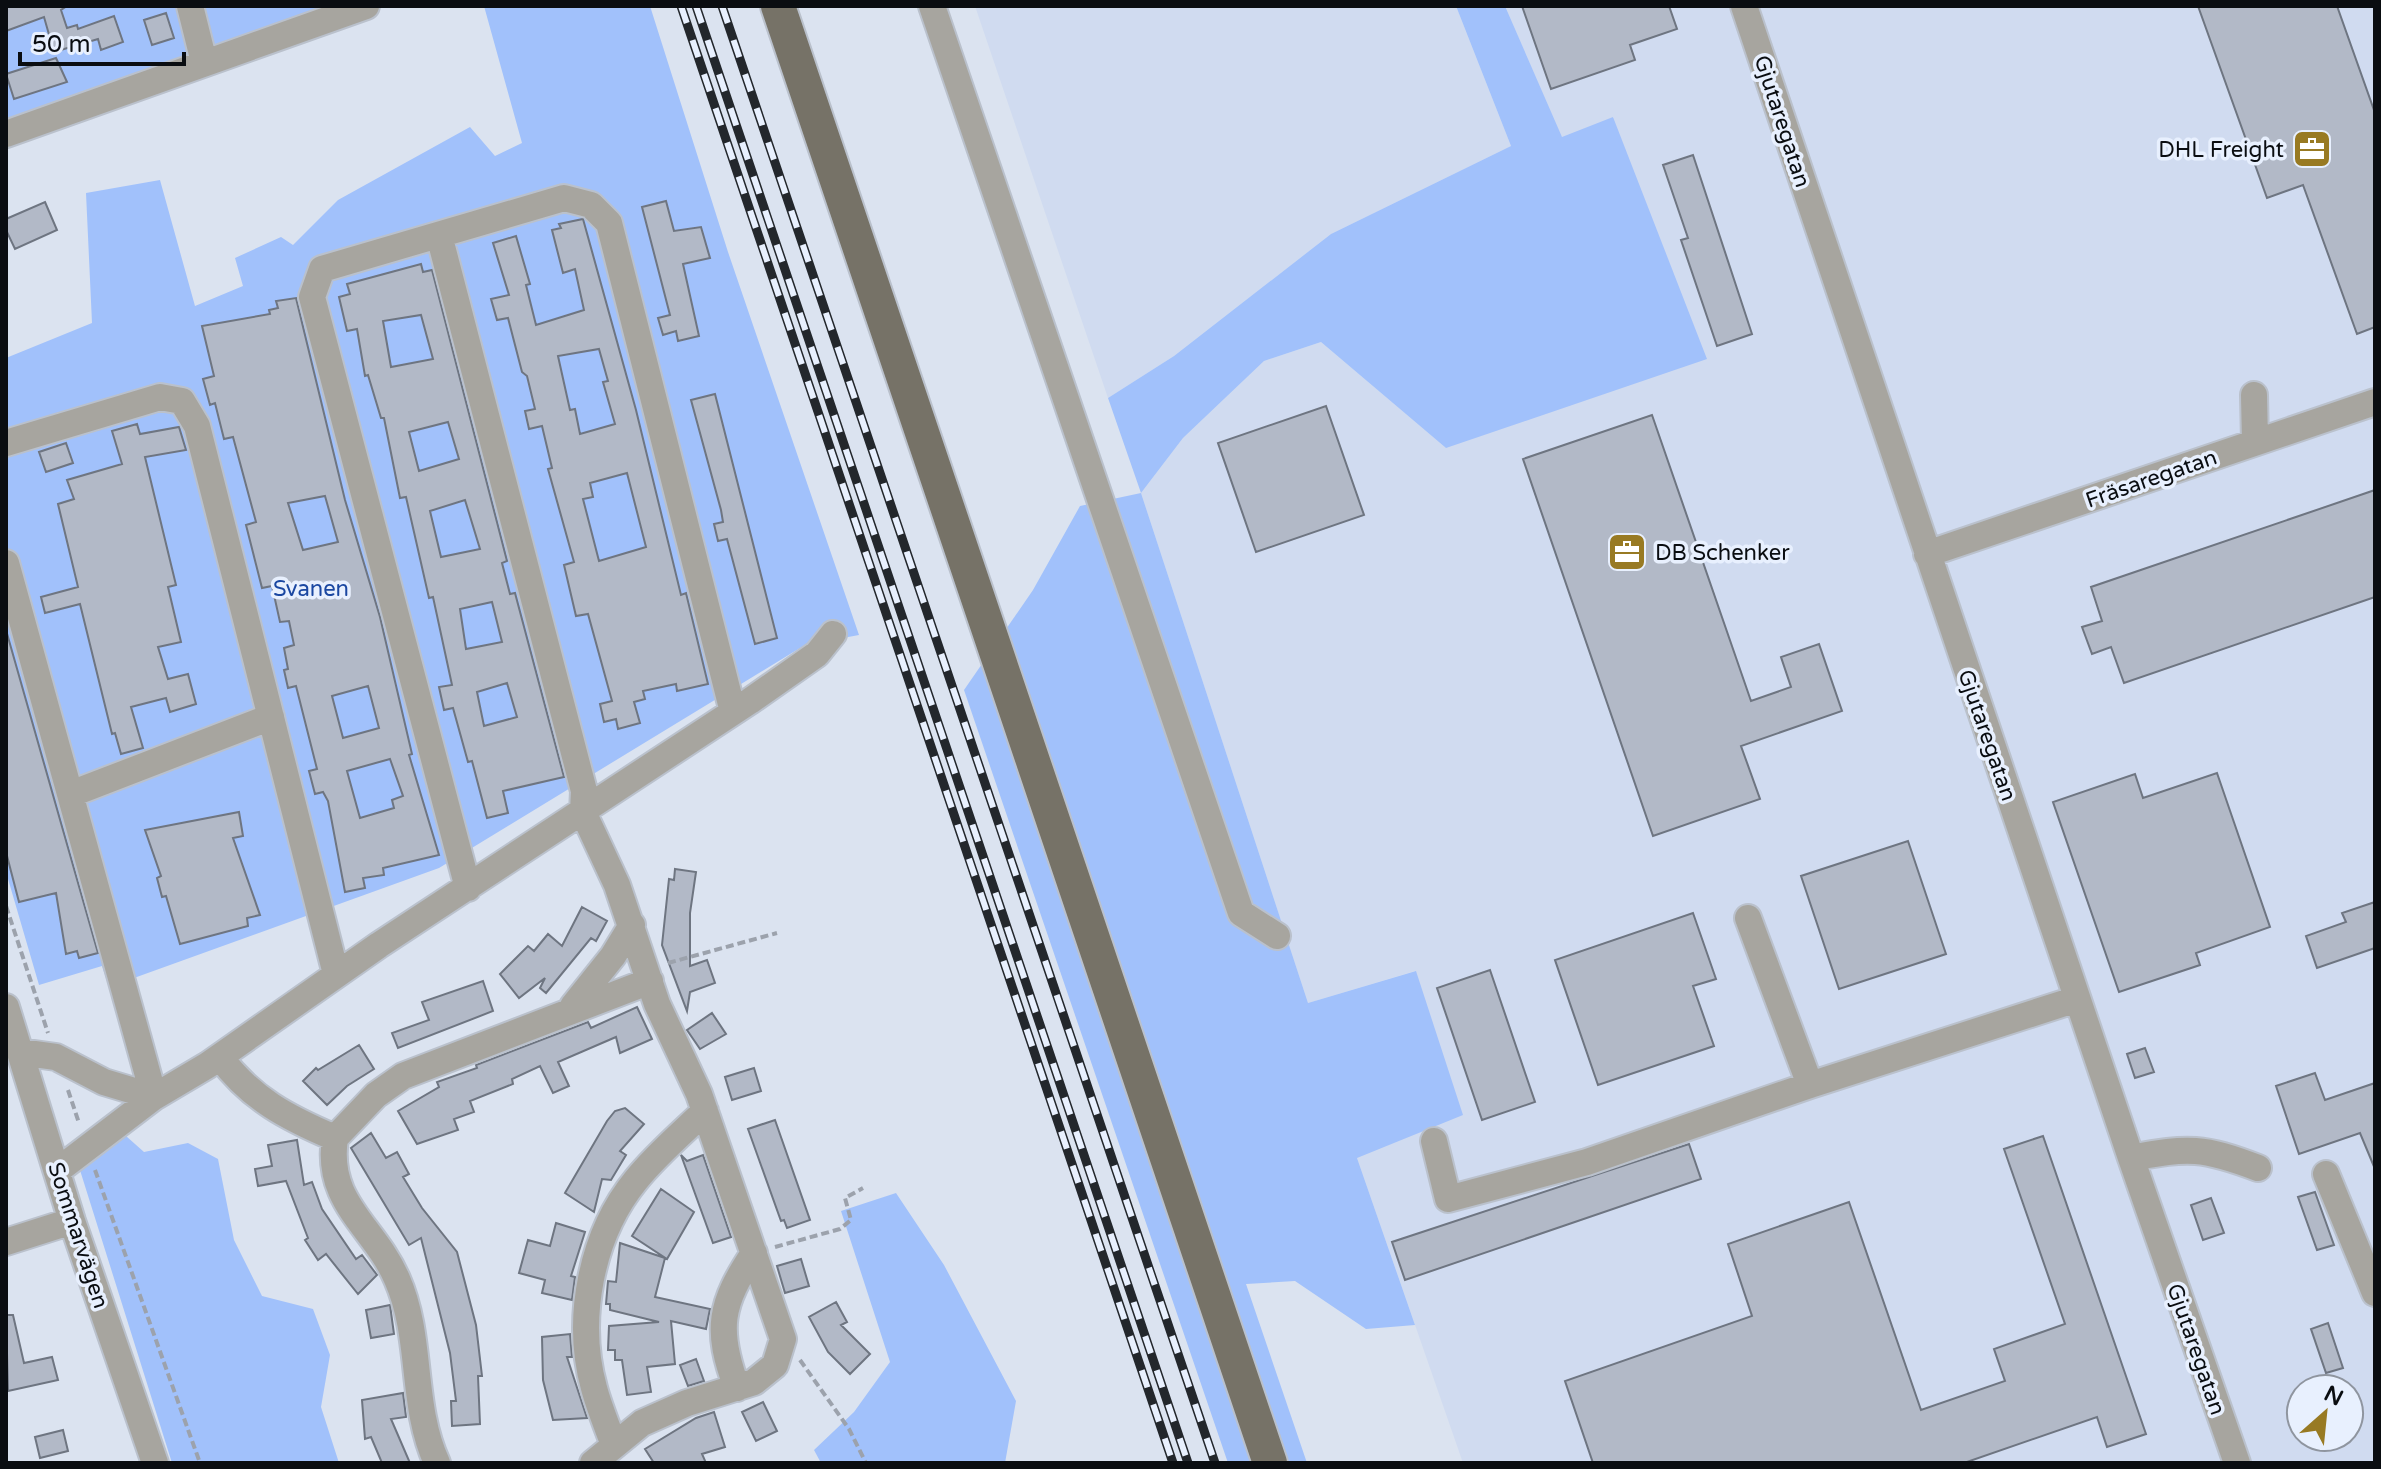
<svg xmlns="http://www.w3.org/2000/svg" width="2381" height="1469" viewBox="0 0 2381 1469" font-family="'Varela Round',sans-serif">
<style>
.built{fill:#d0dbf0;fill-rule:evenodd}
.green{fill:#a1c1fb}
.building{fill:#b2b9c7;stroke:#6e7581;stroke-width:2;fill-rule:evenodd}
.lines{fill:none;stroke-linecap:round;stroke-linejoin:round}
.minor-casing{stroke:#bac1cc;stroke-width:30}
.major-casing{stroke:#bac1cc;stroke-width:38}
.path{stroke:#9ca2ac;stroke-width:4;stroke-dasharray:8 4;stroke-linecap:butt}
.minor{stroke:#a7a59f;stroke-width:26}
.major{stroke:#767267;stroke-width:34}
.rail-casing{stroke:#23272c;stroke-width:9}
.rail{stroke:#e8f0fe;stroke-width:6;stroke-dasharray:18;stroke-linecap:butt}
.labels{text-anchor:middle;stroke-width:7;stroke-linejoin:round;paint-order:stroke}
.street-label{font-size:22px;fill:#0a0d11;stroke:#e8f0fe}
.poi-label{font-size:22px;fill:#0a0d11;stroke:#e8f0fe;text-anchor:end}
.park-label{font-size:22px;fill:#1a47a1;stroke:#e8f0fe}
</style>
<rect width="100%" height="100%" fill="#dbe3f0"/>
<path class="built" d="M975 6H1456L1511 146 1331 234 1174 356 1108 398Z
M1505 6H2375V1463H1463L1357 1158 1415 971 1308 1003 1141 493 1183 438 1264 361 1321 342 1446 448 1614 117 1562 138ZM2301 1389H2349V1437H2301Z"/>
<path class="green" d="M6 6H348L6 132Z
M484 6H650L728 252 859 635 805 645 439 868 109 987 102 966 39 985 6 872V358L92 323 86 193 160 180 195 306 243 286 235 258 281 237 293 245 338 200 470 127 495 156 522 143Z
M1456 6H1505L1562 137 1613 117 1707 359 1446 448 1321 342 1264 361 1183 438 1141 493 1308 1003 1416 971 1463 1115 1357 1158 1415 1325 1366 1329 1295 1281 1246 1284 1307 1463H1228L964 690 1033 590 1080 506 1141 493 1108 398 1174 356 1331 234 1511 146Z
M126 1136 144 1152 188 1143 218 1159 234 1240 262 1296 313 1309 330 1355 321 1407 339 1463H172L79 1167Z
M896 1193 944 1265 1016 1401 1005 1463H821L814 1450 854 1412 890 1362 841 1211Z"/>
<path class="building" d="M6 6H67L61 10 67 28 77 25 78 29 114 16 123 42 101 50 98 39 54 52 44 17 6 31Z
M1522 6H1669L1677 29 1630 45 1635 60 1551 89Z
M2198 6H2337L2375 113V327L2357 334 2303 185 2267 198Z
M166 13 174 38 152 45 144 20Z
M56 58 67 82 14 99 6 74Z
M1693 155 1752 334 1717 346 1681 240 1688 238 1663 165Z
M666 201 674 231 701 227 710 258 683 264 699 336 678 341 676 331 663 335 658 318 670 315 642 207Z
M45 202 57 230 15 249 6 230V219Z
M583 219 636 410 681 595 686 593 708 684 677 691 676 684 643 691 645 699 634 702 640 723 618 729 616 719 604 722 600 704 612 701 588 614 576 616 564 565 574 562 548 469 552 468 542 426 529 429 525 411 535 409 527 376 522 372 508 318 497 320 491 299 509 295 493 243 516 236 530 284 526 285 536 325 584 310 575 269 563 273 552 230 561 228 559 224ZM599 349 608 381 603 382 615 424 580 434 575 409 570 410 558 356ZM627 473 646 547 599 561 583 499 593 497 590 483Z
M421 264 423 272 432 270 507 561 502 563 510 594 515 593 564 777 503 791 508 813 487 818 472 761 468 762 453 708 444 710 439 687 452 685 433 597 429 598 406 497 400 498 384 418H381L368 375 365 376 357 329 347 331 339 297 350 294 347 284ZM421 315 433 359 391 367 383 321ZM448 422 459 459 419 471 409 432ZM465 500 480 549 441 557 430 511ZM492 602 502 642 466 649 460 609ZM507 683 517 717 484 726 477 692Z
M296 298 345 500 380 617 412 754 409 755 439 855 383 868 384 875 363 878 365 888 345 892 328 801 323 792 315 794 309 771 317 769 296 686 288 688 284 670 288 669 284 648 294 645 289 621 280 622 272 586 262 588 246 525 256 522 233 437 224 439 215 403 210 405 203 379 214 376 202 326 270 314 269 310 278 308 276 301ZM325 496 338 542 303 550 288 503ZM368 686 379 728 343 738 332 696ZM390 759 403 796 392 800 394 808 360 818 347 771Z
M715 394 777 638 755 644 727 539 718 541 714 524 723 522 721 510 691 400Z
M1326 406 1364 515 1256 552 1218 443Z
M1652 415 1751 701 1791 687 1781 657 1819 644 1842 711 1741 746 1760 799 1653 836 1523 459Z
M137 424 140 434 179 427 186 450 145 457 176 585 168 587 181 642 158 647 168 679 188 674 196 704 170 712 166 698 131 707 143 748 121 754 115 733 112 734 80 604 45 613 41 597 78 587 58 504 74 499 67 480 122 464 112 431Z
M66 443 73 463 46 472 39 452Z
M2375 490V597L2124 683 2111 647 2092 654 2082 627 2102 621 2091 587Z
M6 630 98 953 79 958 77 951 66 954 56 893 19 902 6 852Z
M2217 773 2270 927 2196 953 2200 965 2119 992 2053 802 2135 774 2143 798Z
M239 812 243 836 233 838 260 915 247 918 248 926 180 944 166 896 162 897 157 878 161 876 145 830Z
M1908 841 1946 954 1839 989 1801 876Z
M675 869 696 872 690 913V966L707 960 715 983 690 992 687 1011 662 945 669 879 674 880Z
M2375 902V948L2317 968 2306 936 2346 922 2342 913Z
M582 907 607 921 596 941 591 938 546 993 540 988 545 978 519 998 500 974 528 946 534 951 548 934 562 946Z
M1693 913 1716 979 1693 986 1714 1046 1598 1085 1555 960Z
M1490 970 1535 1102 1482 1120 1437 988Z
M483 981 493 1011 398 1048 392 1033 429 1020 422 1002Z
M637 1007 652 1039 620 1053 616 1037 558 1062 569 1086 553 1093 540 1066 512 1079 513 1084 470 1101 474 1112 454 1119 458 1130 417 1144 398 1111 439 1087 437 1082 477 1068 476 1065 588 1022 591 1028Z
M712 1013 726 1034 700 1049 687 1030Z
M359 1045 374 1069 347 1086 327 1105 303 1081 316 1068 318 1070Z
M2145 1048 2154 1072 2135 1078 2127 1054Z
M754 1068 761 1091 732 1100 725 1077Z
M2315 1073 2325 1100 2375 1083V1169L2360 1133 2299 1154 2276 1086Z
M625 1108 644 1124 620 1151 626 1155 611 1180 602 1179 594 1212 565 1193 607 1121 615 1111Z
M775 1120 810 1220 787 1228 784 1220 781 1221 748 1129Z
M371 1133 386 1158 397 1152 409 1174 403 1177 422 1208 457 1252 476 1325 482 1376H478L480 1424 452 1426 451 1401H456L450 1353 421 1238 409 1245 351 1148Z
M2043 1136 2146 1434 2107 1447 2097 1417 1964 1463H1593L1565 1381 1752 1316 1728 1244 1849 1202 1921 1410 2005 1381 1994 1349 2065 1324 2004 1149Z
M297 1140 304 1185 312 1182 322 1209 356 1259 362 1255 377 1275 358 1294 326 1254 318 1260 305 1240 308 1238 286 1181 258 1186 255 1169 272 1166 268 1145Z
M1689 1144 1701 1179 1405 1280 1392 1242Z
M681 1155 687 1161 703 1155 731 1237 713 1243Z
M661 1189 694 1212 667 1259 632 1236Z
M2315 1192 2334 1245 2317 1250 2298 1197Z
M2211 1198 2224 1233 2203 1240 2191 1205Z
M556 1223 585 1232 571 1276 575 1277 572 1300 542 1293 545 1280 519 1273 528 1240 550 1246Z
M620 1243 665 1258 655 1297 710 1309 706 1329 671 1321 675 1364 647 1367 651 1392 627 1395 622 1360H615V1350H608L609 1326 659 1322 610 1310V1304H606L608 1281 616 1282Z
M801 1259 809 1286 785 1293 777 1266Z
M836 1302 847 1322 841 1325 870 1354 850 1374 828 1352 809 1317Z
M390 1305 394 1334 371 1338 366 1310Z
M6 1315H13L24 1363 52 1357 58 1380 8 1391Z
M2328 1323 2343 1368 2326 1373 2311 1329Z
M570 1334 572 1357H567L587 1418 553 1420 543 1380 542 1337Z
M696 1359 704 1381 688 1386 680 1365Z
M403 1393 406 1417 391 1419 410 1463H382L371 1437 365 1439 362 1400Z
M763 1402 777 1431 756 1441 742 1412Z
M714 1412 725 1447 702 1454 706 1463H654L645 1449 696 1418Z
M63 1430 68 1451 40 1458 35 1437Z"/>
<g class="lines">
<defs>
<path id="minor" d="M190 6 204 62
M932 6 1241 913 1277 936
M1744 6 2131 1158 2237 1463
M6 134 366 6
M439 235 584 791 583 812 617 885 657 1004 699 1094 783 1339 775 1365 754 1382 687 1403 642 1423 593 1463
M2254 395 2255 442
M6 443 160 397 182 401 197 426 336 974
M1927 554 2375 402
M6 563 154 1097 104 1082 56 1057 20 1052
M71 794 271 717
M468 888 312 297 322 269 564 198 591 205 609 223 733 712
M1748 918 1810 1085
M573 1006 613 956 632 925
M6 1007 72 1221 155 1463
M220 1057C251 1099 288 1118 335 1138 325 1203 374 1226 397 1279 423 1338 410 1404 437 1463
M335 1138 376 1095 403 1076 650 981
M1434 1141 1448 1199 1587 1162 1810 1085 2077 999
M2131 1158C2189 1147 2203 1147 2258 1168
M57 1171 154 1097 208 1065 379 945 750 701 817 654 833 634
M2326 1174 2375 1293
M6 1242 72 1221
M737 1388C715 1329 720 1304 754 1253
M614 1445C607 1426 599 1407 594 1388 575 1319 591 1235 636 1180 656 1155 682 1133 705 1111"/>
<path id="major" d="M778 6 1270 1463"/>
</defs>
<use href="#minor" class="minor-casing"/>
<use href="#major" class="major-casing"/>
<path class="path" d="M6 906 48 1033
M668 963 777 933
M68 1090 79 1123
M95 1170 200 1463
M775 1247 840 1229 851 1220 845 1198 863 1188
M800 1360 849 1429 866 1463"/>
<use href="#minor" class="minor"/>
<use href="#major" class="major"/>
<defs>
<path id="rail" d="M681 6 1173 1463
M696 6 1188 1463
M722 6 1215 1463"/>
</defs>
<use href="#rail" class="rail-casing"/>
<use href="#rail" class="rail"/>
</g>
<defs>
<symbol id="office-square" viewBox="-11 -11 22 22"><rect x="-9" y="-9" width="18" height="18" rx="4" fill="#987a23" stroke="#e8f0fe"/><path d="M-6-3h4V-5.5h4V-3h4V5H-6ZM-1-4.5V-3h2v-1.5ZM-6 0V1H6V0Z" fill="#fff"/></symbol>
</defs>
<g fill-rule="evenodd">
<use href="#office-square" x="2290" y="127" width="44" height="44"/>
<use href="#office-square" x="1605" y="530" width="44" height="44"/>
</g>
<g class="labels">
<g class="street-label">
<text transform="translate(1783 121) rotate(72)" y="8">Gjutaregatan</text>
<text transform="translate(2151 478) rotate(-19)" y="8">Fräsaregatan</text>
<text transform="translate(1988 735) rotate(71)" y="8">Gjutaregatan</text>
<text transform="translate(79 1235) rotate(72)" y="8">Sommarvägen</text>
<text transform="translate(2197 1349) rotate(71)" y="8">Gjutaregatan</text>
</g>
<g class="poi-label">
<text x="2284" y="157">DHL Freight</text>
<text x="1655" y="560" text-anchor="start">DB Schenker</text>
</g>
<g class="park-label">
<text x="311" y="596">Svanen</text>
</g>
</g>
<rect width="2381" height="1469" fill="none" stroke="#0a0d11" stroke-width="16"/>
<g transform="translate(2325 1413) rotate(27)"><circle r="38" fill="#e8f0fe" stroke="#8f959f" stroke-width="2"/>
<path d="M0-6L14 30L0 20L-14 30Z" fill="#987a23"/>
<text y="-12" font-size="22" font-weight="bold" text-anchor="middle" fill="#0a0d11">N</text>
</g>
<path d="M20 52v12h164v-12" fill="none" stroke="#0a0d11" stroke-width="4"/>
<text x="32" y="52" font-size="24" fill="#0a0d11" stroke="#e8f0fe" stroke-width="6" paint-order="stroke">50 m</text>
</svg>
